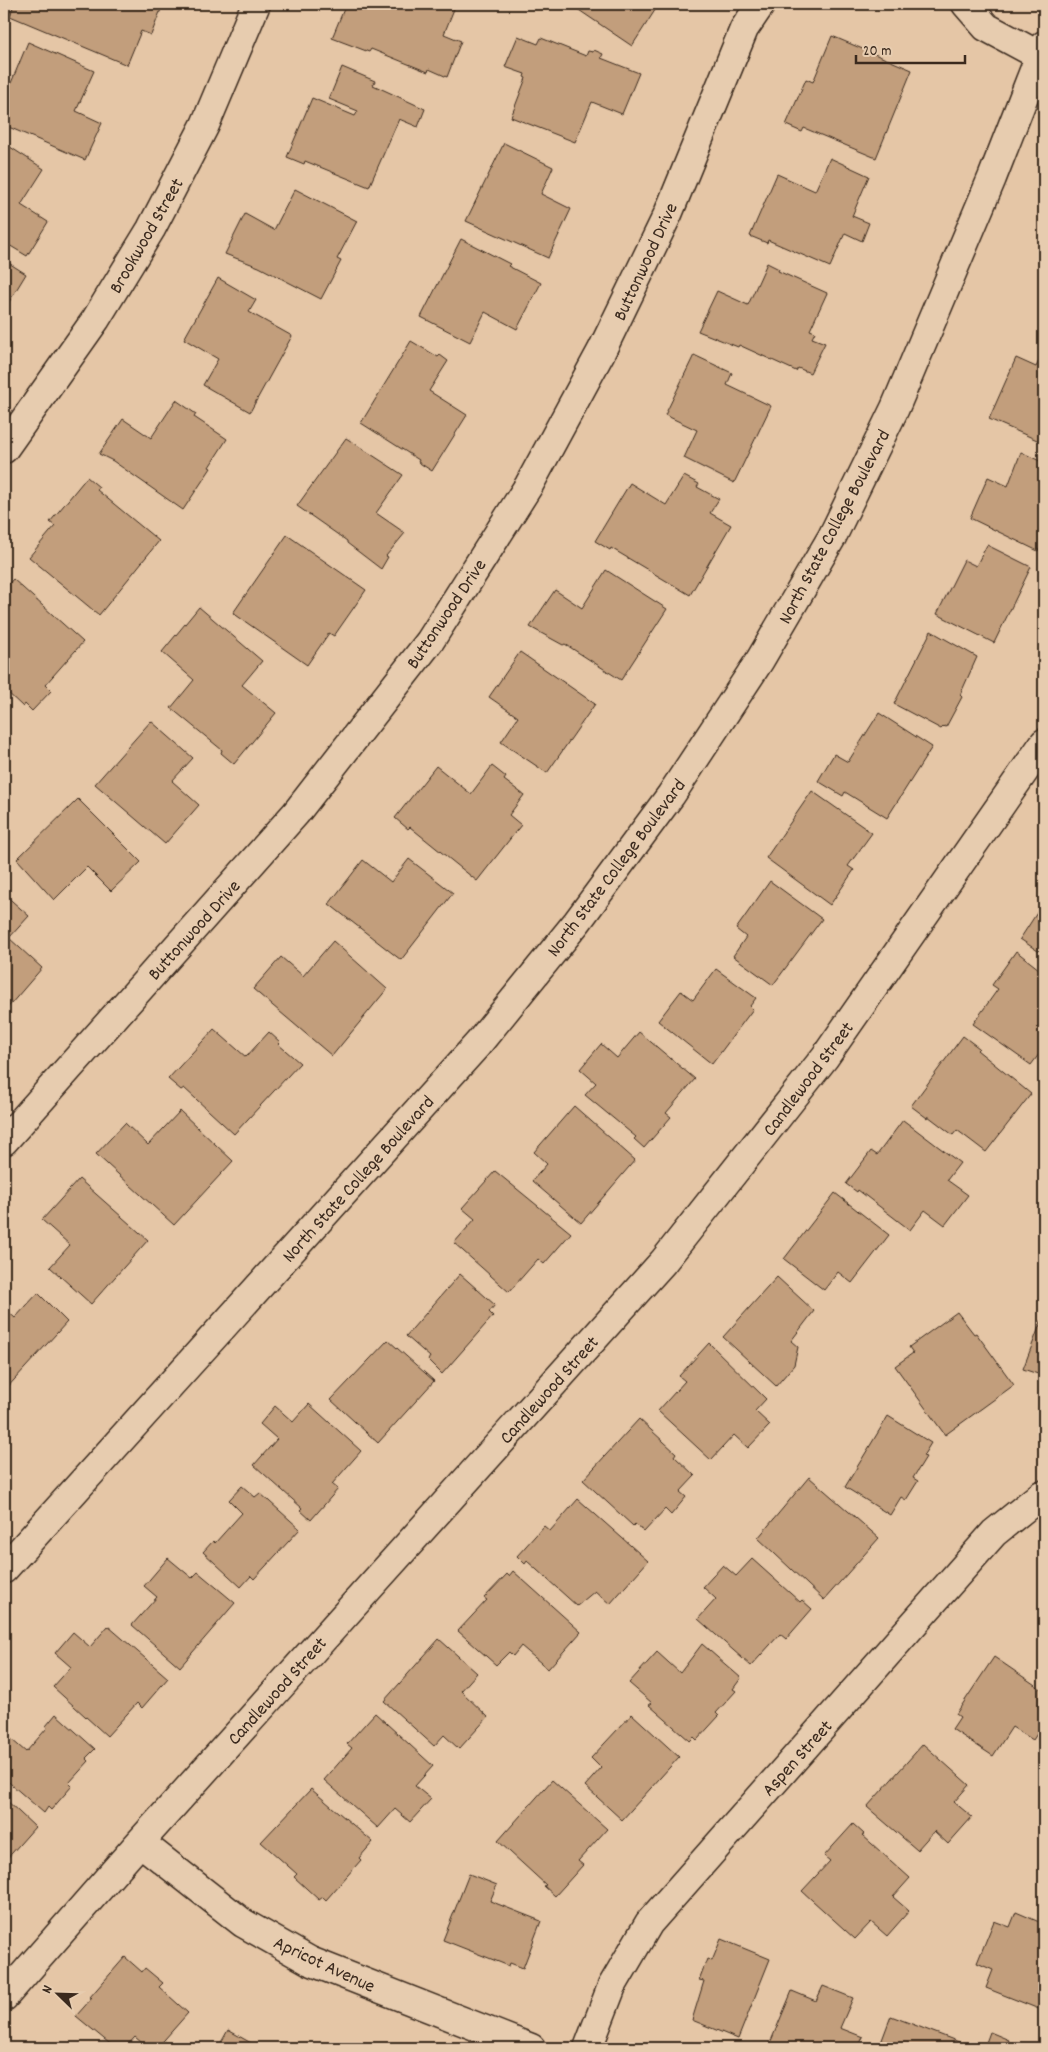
<svg xmlns="http://www.w3.org/2000/svg" width="1048" height="2052" viewBox="0 0 1048 2052" font-family="Dekko,sans-serif">
<style>
.building{fill:#c29e7b;stroke:#3b2a1e}
.lines{fill:none;stroke-linecap:round;stroke-linejoin:round}
.street-casing{stroke:#3b2a1e;stroke-width:31}
.secondary-casing{stroke:#3b2a1e;stroke-width:31}
.street{stroke:#e7ccaf;stroke-width:28}
.secondary{stroke:#e7ccaf;stroke-width:28}
.labels{text-anchor:middle;stroke-width:4;stroke-linejoin:round;paint-order:stroke}
.street-label{font-size:19px;fill:#3b2a1e;stroke:#e7ccaf}
</style>
<rect width="100%" height="100%" fill="#e5c6a6"/>
<filter id="ink" filterUnits="userSpaceOnUse"><feTurbulence type="fractalNoise" baseFrequency=".02" numOctaves="2"/><feDisplacementMap in="SourceGraphic" scale="10" xChannelSelector="R" yChannelSelector="G"/><feConvolveMatrix kernelMatrix="1 2 1 2 8 2 1 2 1" color-interpolation-filters="sRGB"/></filter>
<g filter="url(#ink)">
<path class="building" d="M14 4H163L151 35 141 31 127 65 10 16Z
M346 4H360L374 9 376 4H456L444 34 461 41 447 77 429 69 428 72 371 49 369 52 332 38Z
M570 4H659L632 46Z
M518 36 538 44 541 38 586 56 588 51 593 52 594 50 603 54 601 58 639 73 622 114 592 102 575 142 511 117 526 78 524 77 525 74 505 67Z
M832 36 912 70 876 158 804 128 802 132 786 125 806 79 813 82Z
M28 42 94 71 76 111 102 123 85 160 4 125V100Z
M342 67 375 81 373 85 425 109 418 127 399 119 369 187 305 161 304 164 287 157 312 98 355 116 358 111 329 99Z
M4 143 44 169 21 205 48 222 27 256 4 242Z
M504 143 553 167 541 194 571 209 548 258 466 221Z
M830 158 869 176 852 216 869 223 862 241 845 233 830 267 768 240 767 243 750 236 777 174 815 191Z
M295 189 357 221 337 259 341 261 321 299 259 267 225 254 245 214 274 230Z
M461 239 510 264 508 266 541 283 517 329 485 312 470 342 421 317Z
M4 260 26 274 4 310Z
M767 263 779 269 778 271 827 293 810 330 815 332 812 338 825 343 810 373 798 368 796 371 739 345 738 347 698 331 717 291 748 305Z
M218 278 256 300 249 312 292 336 250 412 203 385 218 359 184 339Z
M411 341 438 357 440 355 448 361 429 391 467 415 432 471 418 462 419 460 361 423Z
M1043 353 1044 354V443L989 419 1016 358 1036 367Z
M694 355 732 373 727 385 771 406 734 483 684 458 697 430 665 415Z
M176 400 196 414 194 417 227 439 209 467 211 468 183 510 113 461 99 454 123 419 151 438Z
M346 438 403 475 376 513 405 533 386 556 388 557 381 569 347 543V541L297 506Z
M1021 452 1044 463V551L1039 549 1038 551 970 518 988 477 1008 486Z
M684 476 699 484 697 487 719 499 710 513 731 525 690 595 611 548 610 550 595 541 630 483 666 505Z
M87 477 99 487 97 490 159 541 99 615 29 557 55 526 50 522Z
M287 535 366 590 334 636 329 633 307 665 233 613Z
M987 545 1031 567 994 643 937 614 964 560 976 566Z
M606 570 667 609 621 680 565 644 563 645 530 627 555 590 582 608Z
M13 579 83 642 45 685 51 691 32 711 25 704 23 707 4 689V648L6 646 4 645V589Z
M199 607 262 661 242 685 276 713 234 764 221 753 222 750 171 708 194 680 162 652Z
M931 631 977 657 960 695 962 697 946 727 944 726 941 729 894 704Z
M520 652 595 704 547 773 501 742 518 717 489 697Z
M879 713 932 747 887 818 845 792 843 796 818 781 834 754 848 762Z
M151 721 193 758 172 781 199 805 165 844 95 784Z
M436 766 471 794 492 766 506 777 504 780 524 795 509 815 521 825 477 881 410 827 408 829 395 818Z
M812 791 872 833 848 866 854 870 830 905 766 858Z
M78 799 141 862 111 891 87 867 54 900 17 859Z
M409 859 453 893 401 960 329 904 363 860 391 882Z
M770 881 822 919 773 985 733 956 746 937 736 929Z
M4 894 29 916 9 938 42 968 4 1012Z
M1044 902V955L1020 939Z
M333 941 387 989 332 1056 253 989 281 957 303 976Z
M1016 951 1044 973V1056L1040 1053 1031 1065 973 1024 998 989 992 985Z
M716 969 756 998 750 1006 753 1009 712 1064 658 1021 681 991 693 1000Z
M214 1029 246 1057 269 1032 280 1042 278 1044 300 1063 234 1134 184 1088 181 1090 168 1079Z
M639 1032 695 1079 666 1113 671 1117 644 1148 634 1139 636 1137 585 1095 596 1083 580 1069 601 1044 617 1058Z
M963 1036 979 1048 977 1050 1031 1094 986 1152 957 1130 953 1135 928 1116 927 1118 911 1106Z
M574 1106 635 1160 581 1223 532 1181 547 1164 534 1152Z
M180 1111 233 1161 174 1225 96 1154 125 1123 148 1145Z
M903 1120 960 1163 947 1180 968 1195 945 1225 925 1210 910 1230 858 1190 857 1192 846 1184 871 1151 877 1155Z
M495 1171 571 1233 544 1264 538 1259 509 1292 454 1243 475 1219 462 1208Z
M79 1179 148 1240 91 1304 50 1267 70 1245 42 1220Z
M835 1193 889 1235 852 1283 838 1272 824 1290 784 1259Z
M460 1274 495 1305 489 1312 493 1316 442 1374 428 1360 430 1357 406 1336Z
M777 1277 814 1311 791 1341 798 1347 794 1365 776 1386 723 1337Z
M38 1293 67 1322 4 1391V1308L15 1318Z
M957 1312 974 1334 976 1333 1014 1385 945 1435 895 1366 913 1353 909 1347Z
M1044 1314V1376L1023 1369Z
M388 1340 434 1381 378 1443 331 1400Z
M709 1343 766 1399 755 1411 770 1425 748 1448 734 1435 711 1460 658 1411 685 1381 679 1376Z
M309 1404 361 1451 332 1484 338 1489 311 1520 300 1510 302 1508 254 1465 277 1439 260 1424 275 1406 293 1422Z
M888 1416 931 1443 923 1456 926 1457 913 1478 918 1481 906 1500 901 1497 890 1515 845 1487Z
M639 1419 676 1453 674 1456 695 1476 680 1492 686 1497 671 1515 665 1509 644 1532 635 1524 633 1526 583 1480Z
M809 1477 879 1538 824 1600 758 1538Z
M242 1486 255 1497 260 1493 300 1529 254 1579 251 1576 241 1587 203 1552 213 1541 215 1543 242 1513 229 1500Z
M578 1499 648 1561 610 1604 595 1591 577 1606 527 1561 525 1564 517 1556 544 1526 550 1531Z
M168 1558 192 1578 198 1572 235 1603 180 1667 132 1625 157 1597 144 1586Z
M752 1559 800 1602 802 1600 812 1609 786 1639 780 1634 751 1666 698 1619 716 1599 703 1587 723 1565 736 1576Z
M513 1571 581 1632 548 1669 521 1646 513 1656 509 1652 496 1665 458 1631 487 1600 484 1598 507 1574 509 1576Z
M108 1626 168 1678 142 1708 137 1703 107 1736 53 1687 71 1667 55 1653 73 1632 90 1647Z
M439 1639 477 1673 461 1691 488 1717 459 1749 444 1735 434 1746 384 1701Z
M702 1644 741 1678 733 1689 736 1691 716 1713 719 1716 697 1740 694 1737 690 1741 649 1705 652 1703 629 1683 657 1652 680 1673Z
M994 1657 1044 1691V1723L1033 1740 1012 1727 993 1756 952 1729 960 1717 956 1714Z
M375 1713 433 1766 415 1786 431 1799 410 1822 395 1809 378 1828 324 1780 352 1748 347 1744Z
M56 1714 95 1749 86 1758 89 1761 69 1783 72 1786 51 1810 48 1807 44 1813 4 1778V1733L26 1752 47 1728 46 1726Z
M632 1714 679 1757 622 1820 585 1786 601 1768 591 1758Z
M923 1744 969 1785 954 1802 972 1817 948 1844 934 1831 917 1850 867 1807Z
M552 1780 607 1829 578 1861 583 1865 555 1896 544 1886 546 1885 498 1841Z
M311 1789 373 1842 359 1858 361 1860 326 1900 323 1897 319 1900 294 1877 297 1874 261 1842Z
M4 1798 35 1827 4 1862Z
M853 1824 864 1834 862 1835 910 1878 893 1897 909 1911 887 1936 871 1922 855 1939 802 1891 830 1861 824 1856Z
M469 1874 497 1885 490 1901 541 1921 523 1968 510 1963 509 1966 443 1940Z
M1016 1912 1044 1924V2011L986 1988 993 1970 977 1963 994 1921 1010 1927Z
M721 1939 770 1959 738 2039 692 2020 704 1981 699 1980 707 1959 712 1961Z
M125 1957 142 1972 145 1968 163 1983 159 1987 188 2013 157 2048H148L135 2037 125 2048H115L76 2016 92 1998 90 1997Z
M823 1986 853 1998 840 2028 863 2037 858 2048H768L792 1991 816 2001Z
M891 2016 967 2045 966 2048H879Z
M228 2030 260 2048H218Z
M990 2032 1009 2040 1005 2048H984Z"/>
<g class="lines">
<defs>
<path id="street" d="M4 449 96 319 151 229 205 125 256 4
M4 1141 296 813 430 641 529 485 601 352 668 214 744 29 761 4
M140 1842 243 1923 310 1961 531 2048
M4 1997 140 1842 663 1262 825 1057 1044 743
M588 2048 612 1986 649 1923 994 1533 1041 1495H1044"/>
<path id="secondary" d="M966 4 986 27 1040 56
M4 1569 478 1044 577 922 671 795 760 660 832 537 895 408 992 178 1044 45"/>
</defs>
<use href="#street" class="street-casing"/>
<use href="#secondary" class="secondary-casing"/>
<use href="#street" class="street"/>
<use href="#secondary" class="secondary"/>
</g>
</g>
<g class="labels">
<g class="street-label">
<text transform="translate(145 235) rotate(-60)" y="7">Brookwood Street</text>
<text transform="translate(644 261) rotate(-65)" y="7">Buttonwood Drive</text>
<text transform="translate(833 526) rotate(-62)" y="7">North State College Boulevard</text>
<text transform="translate(445 613) rotate(-56)" y="7">Buttonwood Drive</text>
<text transform="translate(615 867) rotate(-53)" y="7">North State College Boulevard</text>
<text transform="translate(193 929) rotate(-48)" y="7">Buttonwood Drive</text>
<text transform="translate(807 1078) rotate(-53)" y="7">Candlewood Street</text>
<text transform="translate(357 1178) rotate(-48)" y="7">North State College Boulevard</text>
<text transform="translate(548 1389) rotate(-48)" y="7">Candlewood Street</text>
<text transform="translate(276 1690) rotate(-48)" y="7">Candlewood Street</text>
<text transform="translate(796 1757) rotate(-48)" y="7">Aspen Street</text>
<text transform="translate(325 1963) rotate(25)" y="7">Apricot Avenue</text>
</g>
</g>
<rect width="1048" height="2052" fill="none" stroke="#e7ccaf" stroke-width="20"/>
<rect x="10" y="10" width="1028" height="2032" fill="none" stroke="#3b2a1e" stroke-width="2" filter="url(#ink)"/>
<g transform="translate(58 1994) rotate(293)" stroke="#e7ccaf" stroke-width="4" paint-order="stroke">
<path d="M0-4L9 19L0 12L-9 19Z" fill="#3b2a1e"/>
<text y="-8" font-size="14" font-weight="bold" text-anchor="middle" fill="#3b2a1e">N</text>
</g>
<path d="M856 55v8h109v-8" fill="none" stroke="#3b2a1e" stroke-width="2.5"/>
<text x="863" y="55" font-size="15" fill="#3b2a1e" stroke="#e7ccaf" stroke-width="4" paint-order="stroke">20 m</text>
</svg>
